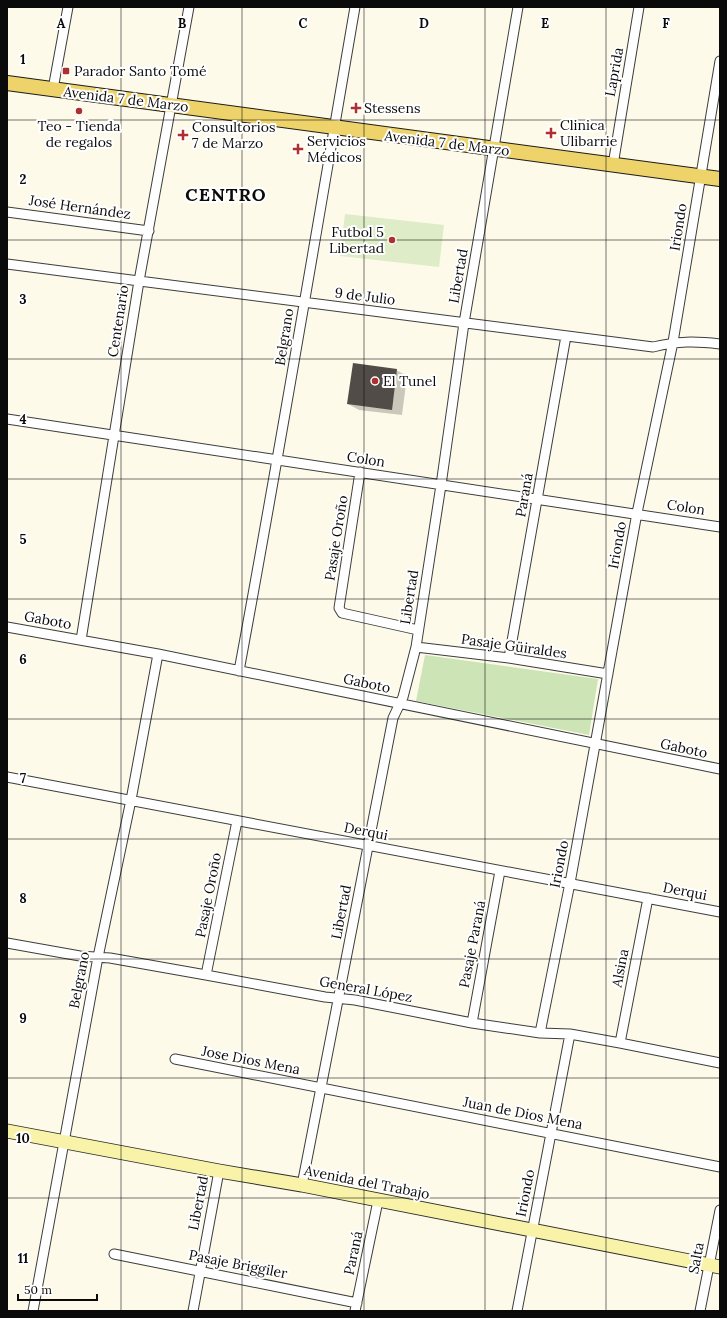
<svg xmlns="http://www.w3.org/2000/svg" width="727" height="1318" viewBox="0 0 727 1318" font-family="Lora,serif">
<style>
.green{fill:#cce4b6}
.pitch{fill:#deecc7}
.shadow{fill:#0003}
.building{fill:#524c48}
.lines{fill:none;stroke-linecap:round;stroke-linejoin:round}
.street-casing{stroke:#3d3d3d;stroke-width:11}
.secondary-casing{stroke:#2c2c2c;stroke-width:15}
.primary-casing{stroke:#1b1b1b;stroke-width:16}
.street{stroke:#fff;stroke-width:9}
.secondary{stroke:#f8f3a9;stroke-width:13}
.primary{stroke:#edd369;stroke-width:14}
.grid{fill:none;stroke:#0a0a0a;stroke-width:1;stroke-opacity:0.55}
.poi-dot{fill:#ad2f2f;stroke:#fff;stroke-width:1.5}
.labels{text-anchor:middle;stroke-width:4;stroke-linejoin:round;paint-order:stroke}
.poi-label{font-size:14px;fill:#0a0a0a;stroke:#fff;text-anchor:start}
.street-label{font-size:14px;fill:#0a0a0a;stroke:#fff}
.district-label{font-size:18px;font-weight:bold;letter-spacing:1px;fill:#0a0a0a;stroke:#fff}
.grid-label{font-size:13px;text-anchor:middle;font-weight:bold;fill:#0a0a0a;stroke:#fff;stroke-width:4;stroke-linejoin:round;paint-order:stroke}
</style>
<rect width="100%" height="100%" fill="#fdfae9"/>
<path class="green" d="M425 655 598 679 589 735 416 701Z"/>
<path class="pitch" d="M345 214 444 225 439 267 340 256Z"/>
<path class="shadow" d="M396 370 407 376 402 415 359 410 348 404Z"/>
<path class="building" d="M353 363 397 369 392 410 347 404Z"/>
<g class="lines">
<defs>
<path id="street" d="M53 89 68 7
M613 165 639 7
M7 212 149 231
M7 264 653 347C679 341 694 341 720 344
M7 419 720 527
M360 472 339 608 342 613 418 630
M7 627 158 654 720 769
M81 640 139 281 189 7
M416 647 509 658 608 674
M509 658 566 336
M239 671C280 450 317 228 355 7
M7 777 720 912
M7 943 80 956 110 958 206 975 325 997 355 1000 472 1023 540 1033 570 1034 620 1043 720 1063
M206 975 237 821
M472 1023 500 871
M540 1033 570 883 637 513 673 342 720 61
M620 1043 648 898
M175 1059 720 1167
M302 1185 393 718 403 697 416 647 441 485 464 323 518 7
M114 1254 357 1303
M33 1311 98 957 131 800 158 654
M193 1311 219 1171
M355 1311 378 1201
M517 1311 570 1034
M700 1311 720 1210"/>
<path id="secondary" d="M7 1131 219 1171 302 1185 720 1267"/>
<path id="primary" d="M7 83 720 179"/>
</defs>
<use href="#street" class="street-casing"/>
<use href="#secondary" class="secondary-casing"/>
<use href="#primary" class="primary-casing"/>
<use href="#street" class="street"/>
<use href="#secondary" class="secondary"/>
<use href="#primary" class="primary"/>
</g>
<path class="grid" d="M121 7V1311M242 7V1311M364 7V1311M485 7V1311M606 7V1311M7 120H720M7 240H720M7 359H720M7 479H720M7 599H720M7 719H720M7 839H720M7 959H720M7 1078H720M7 1198H720"/>
<g class="poi-dot">
<rect x="62" y="67" width="8" height="8" rx="2"/>
<path d="M354 102h4v4h4v4h-4v4h-4v-4h-4v-4h4z"/>
<circle cx="79" cy="111" r="4"/>
<path d="M549 127h4v4h4v4h-4v4h-4v-4h-4v-4h4z"/>
<path d="M181 129h4v4h4v4h-4v4h-4v-4h-4v-4h4z"/>
<path d="M296 143h4v4h4v4h-4v4h-4v-4h-4v-4h4z"/>
<circle cx="392" cy="240" r="4"/>
<circle cx="375" cy="381" r="4"/>
</g>
<g class="labels">
<g class="poi-label">
<text x="74" y="76">Parador Santo Tomé</text>
<text x="364" y="113">Stessens</text>
<text x="560" y="130">Clinica<tspan x="560" dy="16">Ulibarrie</tspan></text>
<text x="79" y="131" text-anchor="middle">Teo - Tienda<tspan x="79" dy="16">de regalos</tspan></text>
<text x="192" y="132">Consultorios<tspan x="192" dy="16">7 de Marzo</tspan></text>
<text x="307" y="146">Servicios<tspan x="307" dy="16">Médicos</tspan></text>
<text x="384" y="237" text-anchor="end">Futbol 5<tspan x="384" dy="16">Libertad</tspan></text>
<text x="383" y="386">El Tunel</text>
</g>
<g class="street-label">
<text transform="translate(614 72) rotate(-80)" y="5">Laprida</text>
<text transform="translate(126 99) rotate(7)" y="5">Avenida 7 de Marzo</text>
<text transform="translate(447 143) rotate(7)" y="5">Avenida 7 de Marzo</text>
<text transform="translate(80 207) rotate(8)" y="5">José Hernández</text>
<text transform="translate(678 227) rotate(-81)" y="5">Iriondo</text>
<text transform="translate(458 276) rotate(-80)" y="5">Libertad</text>
<text transform="translate(365 296) rotate(7)" y="5">9 de Julio</text>
<text transform="translate(118 321) rotate(-81)" y="5">Centenario</text>
<text transform="translate(284 337) rotate(-81)" y="5">Belgrano</text>
<text transform="translate(366 459) rotate(9)" y="5">Colon</text>
<text transform="translate(524 495) rotate(-80)" y="5">Paraná</text>
<text transform="translate(686 507) rotate(9)" y="5">Colon</text>
<text transform="translate(336 538) rotate(-81)" y="5">Pasaje Oroño</text>
<text transform="translate(617 545) rotate(-80)" y="5">Iriondo</text>
<text transform="translate(409 597) rotate(-81)" y="5">Libertad</text>
<text transform="translate(48 620) rotate(10)" y="5">Gaboto</text>
<text transform="translate(514 646) rotate(8)" y="5">Pasaje Güiraldes</text>
<text transform="translate(367 683) rotate(12)" y="5">Gaboto</text>
<text transform="translate(684 748) rotate(12)" y="5">Gaboto</text>
<text transform="translate(366 831) rotate(11)" y="5">Derqui</text>
<text transform="translate(559 864) rotate(-79)" y="5">Iriondo</text>
<text transform="translate(685 891) rotate(11)" y="5">Derqui</text>
<text transform="translate(208 895) rotate(-79)" y="5">Pasaje Oroño</text>
<text transform="translate(341 912) rotate(-79)" y="5">Libertad</text>
<text transform="translate(472 944) rotate(-79)" y="5">Pasaje Paraná</text>
<text transform="translate(620 968) rotate(-79)" y="5">Alsina</text>
<text transform="translate(79 980) rotate(-79)" y="5">Belgrano</text>
<text transform="translate(366 989) rotate(10)" y="5">General López</text>
<text transform="translate(251 1060) rotate(11)" y="5">Jose Dios Mena</text>
<text transform="translate(523 1113) rotate(11)" y="5">Juan de Dios Mena</text>
<text transform="translate(367 1182) rotate(11)" y="5">Avenida del Trabajo</text>
<text transform="translate(525 1193) rotate(-79)" y="5">Iriondo</text>
<text transform="translate(198 1203) rotate(-79)" y="5">Libertad</text>
<text transform="translate(353 1253) rotate(-78)" y="5">Paraná</text>
<text transform="translate(696 1258) rotate(-79)" y="5">Salta</text>
<text transform="translate(238 1264) rotate(11)" y="5">Pasaje Briggiler</text>
</g>
<g class="district-label">
<text x="226" y="201">CENTRO</text>
</g>
</g>
<g class="grid-label">
<text x="61" y="28">A</text>
<text x="182" y="28">B</text>
<text x="303" y="28">C</text>
<text x="424" y="28">D</text>
<text x="545" y="28">E</text>
<text x="666" y="28">F</text>
<text x="23" y="64">1</text>
<text x="23" y="184">2</text>
<text x="23" y="304">3</text>
<text x="23" y="424">4</text>
<text x="23" y="544">5</text>
<text x="23" y="664">6</text>
<text x="23" y="783">7</text>
<text x="23" y="903">8</text>
<text x="23" y="1023">9</text>
<text x="23" y="1143">10</text>
<text x="23" y="1263">11</text>
</g>
<rect width="727" height="1318" fill="none" stroke="#0a0a0a" stroke-width="16"/>
<path d="M18 1294v6h79v-6" fill="none" stroke="#0a0a0a" stroke-width="2"/>
<text x="24" y="1294" font-size="12" fill="#0a0a0a" stroke="#ffffff" stroke-width="3" paint-order="stroke">50 m</text>
</svg>
